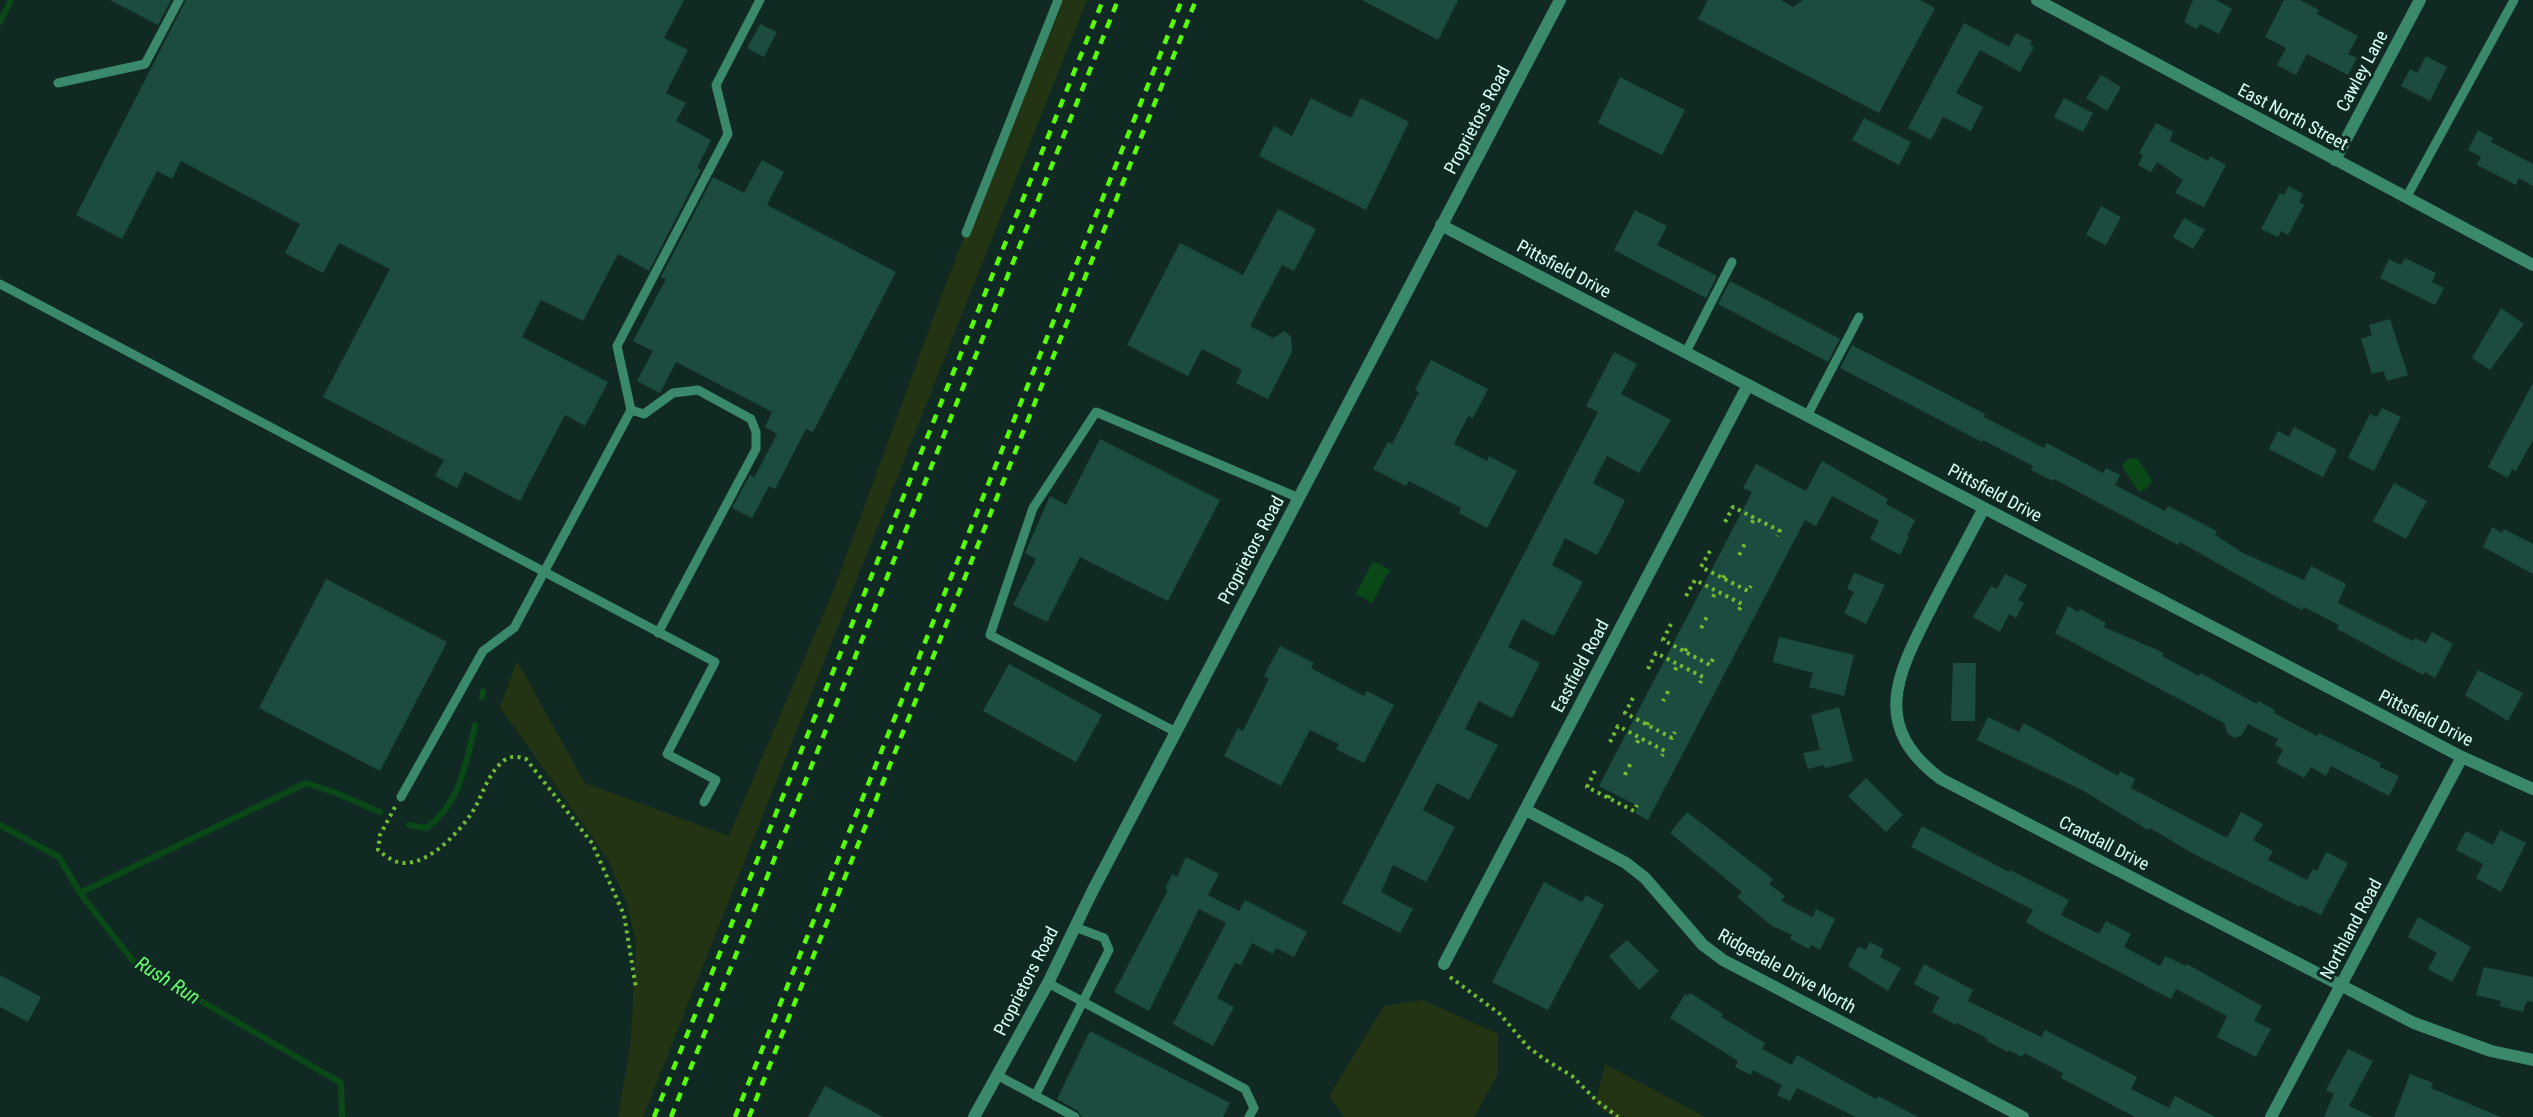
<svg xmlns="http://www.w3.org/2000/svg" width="2533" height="1117" viewBox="0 0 2533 1117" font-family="'Roboto Condensed',sans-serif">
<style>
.green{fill:#223413}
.water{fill:#0a4917}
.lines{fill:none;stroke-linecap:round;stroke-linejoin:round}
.stream{stroke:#0a4917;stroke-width:6}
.building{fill:#1c4b40}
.path{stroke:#74bd2e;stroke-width:4;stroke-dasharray:3 4.5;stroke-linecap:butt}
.service{stroke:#3a896b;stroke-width:9}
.minor{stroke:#3a896b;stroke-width:12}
.tertiary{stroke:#3a896b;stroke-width:12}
.rail{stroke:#56ff04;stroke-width:4.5;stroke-dasharray:9 8;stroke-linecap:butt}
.labels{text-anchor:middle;stroke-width:6;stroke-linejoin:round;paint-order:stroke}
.street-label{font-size:18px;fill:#d8fff3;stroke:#102a23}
.water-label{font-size:20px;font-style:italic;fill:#66ff6c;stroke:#102a23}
</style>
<rect width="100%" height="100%" fill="#102a23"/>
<path class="green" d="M1058 0H1087L643 1117H618L631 1040 636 941 626 901 607 858 500 707 517 661 585 783 729 836 836 584 945 286Z
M1423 1000 1498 1034V1074L1474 1117H1344L1329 1096 1384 1006Z
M1605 1064 1705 1117H1613L1595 1104Z"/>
<path class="water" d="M2134 458 2138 459 2152 481 2147 488 2139 492 2122 466 2128 459Z
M1373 561 1390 570 1372 603 1356 594Z"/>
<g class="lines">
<path class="stream" d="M0 22 11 0
M482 697 483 691
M0 825 59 857 80 893 133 961 341 1083 342 1117
M409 825 426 828C460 804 466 764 475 725
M80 893 306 783 336 793 380 812"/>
</g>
<path class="building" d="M110 0H171L158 25Z
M186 0H684L664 38 688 50 666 93 686 103 676 121 711 140 697 168 701 170 649 271 618 254 583 321 541 300 522 337 608 382 585 426 565 415 520 501 465 472 457 488 435 476 444 460 323 397 390 269 339 243 323 273 285 253 300 224 181 161 172 179 157 171 122 239 76 215Z
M1362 0H1458L1438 40Z
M1708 0H1781L1793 7 1803 0H1920L1935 8 1879 113 1698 19Z
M2193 0H2216L2232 9 2219 34 2200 24 2197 29 2184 22Z
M2284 0H2300L2319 10 2317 14 2358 36 2348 54 2357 58 2348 75 2307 54 2296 75 2277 65 2286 48 2265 37Z
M1964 23 2009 47 2016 33 2032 41 2030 45 2034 47 2020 72 1980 50 1956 93 1983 107 1971 131 1943 117 1931 140 1908 128Z
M760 24 777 32 764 57 747 48Z
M2426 56 2447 67 2430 101 2401 86 2410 69 2417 73Z
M2101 75 2121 87 2107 111 2086 98Z
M1620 77 1685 110 1662 155 1598 123Z
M1311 98 1351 118 1361 98 1409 122 1366 210 1259 156 1274 126 1292 136Z
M2064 98 2093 113 2083 132 2054 117Z
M1864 118 1911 142 1899 165 1852 140Z
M2156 123 2173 132 2170 141 2208 161 2210 156 2226 165 2204 207 2175 193 2183 180 2157 162 2151 172 2138 165 2143 155 2139 153Z
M2478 130 2493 138 2491 142 2533 164V186L2519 178 2516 185 2477 165 2481 157 2468 150Z
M762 160 784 172 767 205 896 272 813 432 806 429 775 489 769 486 752 518 732 508 750 475 754 478 777 434 765 427 772 412 676 362 660 393 637 381 653 351 633 341 666 279 661 277 713 177 744 193Z
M2289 186 2303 194 2299 202 2304 205 2288 235 2281 231 2278 237 2261 229 2280 193 2284 195Z
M2101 206 2121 217 2106 245 2086 235Z
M1278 209 1316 229 1294 271 1282 265 1250 326 1273 338 1285 331 1291 337 1292 352 1268 399 1236 383 1242 370 1202 349 1188 376 1127 345 1180 243 1243 275Z
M1635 210 1667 226 1657 245 1717 276 1706 298 1614 250Z
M2184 218 2205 230 2193 249 2173 237Z
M2405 258 2436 273 2432 282 2444 288 2435 305 2380 278 2389 259 2401 265Z
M1730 281 1840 339 1828 362 1718 304Z
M2501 308 2524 324 2490 370 2472 358Z
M2390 319 2408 375 2387 381 2383 371 2372 374 2361 339 2372 335 2369 325Z
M1852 345 1985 414 1984 417 2044 448 2047 443 2103 473 2106 468 2120 475 2115 485 2165 511 2168 506 2217 531 2215 535 2243 553 2304 580 2311 566 2346 584 2338 603 2413 641 2415 638 2426 643 2432 632 2453 644 2435 678 2425 672 2423 675 2337 629 2339 625 2304 607 2302 610 2277 597 2180 542 2178 545 2054 479 2053 481 2031 470 2033 466 1983 440 1982 442 1840 368Z
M1614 352 1637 364 1621 394 1671 420 1639 473 1607 456 1593 483 1625 500 1610 531 1597 555 1565 538 1552 565 1583 582 1554 636 1522 619 1508 647 1540 663 1512 718 1479 701 1465 729 1498 745 1469 800 1437 783 1423 810 1455 827 1426 882 1393 865 1381 892 1413 909 1400 933 1342 903 1598 412 1586 406Z
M1431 360 1488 389 1473 418 1468 416 1454 444 1487 461 1489 456 1517 471 1487 528 1459 513 1461 508 1409 481 1406 486 1373 469 1388 442 1392 444 1419 392 1415 390Z
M2533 383V440L2516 471 2512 469 2508 478 2488 467Z
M2382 408 2401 417 2374 471 2348 458 2370 414 2377 417Z
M2294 427 2337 450 2323 477 2269 449 2278 431 2289 437Z
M1100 439 1220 500 1168 601 1080 557 1047 622 1013 605 1036 559 1025 553 1050 496 1066 505Z
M1822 461 1888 499 1886 504 1915 520 1907 536 1909 537 1900 555 1870 539 1879 521 1832 496 1816 526 1805 520 1648 820 1635 813 1638 806 1599 786 1752 492 1743 488 1756 464 1806 491Z
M2394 483 2427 501 2406 539 2373 521Z
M2492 527 2502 533 2504 529 2533 544V574L2483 547Z
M1854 573 1885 585 1866 624 1844 613 1854 592 1847 589Z
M2005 574 2027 585 2018 600 2024 603 2016 618 2009 614 2000 632 1973 617 1991 586 1997 589Z
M326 579 447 642 380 771 259 708Z
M2068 606 2078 612 2080 609 2106 623 2104 627 2164 653 2162 656 2199 676 2200 673 2257 704 2258 701 2275 710 2274 713 2317 736 2319 733 2381 763 2380 767 2399 776 2389 796 2331 766 2326 776 2311 767 2304 778 2276 763 2283 750 2275 745 2278 739 2248 724 2242 735 2235 738 2228 734 2224 723 2055 633Z
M1779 637 1854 655 1844 696 1809 687 1813 673 1773 662Z
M1280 646 1314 663 1311 668 1364 696 1367 691 1394 705 1364 763 1336 749 1339 744 1310 730 1281 786 1224 756 1238 728 1243 731 1269 679 1264 676Z
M1953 663H1976L1975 721H1951Z
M1009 664 1102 715 1076 762 983 711Z
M2478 670 2523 693 2508 721 2465 695Z
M1839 707 1853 761 1825 768 1824 765 1808 769 1803 753 1820 750 1811 715Z
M1988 717 2019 732 2024 723 2118 776 2120 771 2135 779 2131 788 2227 838 2241 812 2263 824 2253 840 2273 851 2268 860 2307 880 2313 869 2317 871 2326 852 2348 863 2321 915 2301 905 2300 907 2192 853 2150 828 2148 830 2082 790 1977 740Z
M1866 778 1903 815 1886 832 1848 796Z
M1687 812 1773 879 1769 884 1785 896 1781 901 1813 917 1816 909 1835 919 1820 950 1811 945 1809 949 1790 939 1792 935 1772 926 1737 897 1742 892 1670 833Z
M1922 826 2009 872 2010 870 2069 900 2061 915 2099 934 2106 921 2131 934 2124 947 2160 966 2165 956 2186 966 2187 964 2262 1006 2254 1021 2271 1029 2256 1057 2217 1037 2227 1016 2176 989 2171 999 2041 931 2026 922 2033 910 1911 847Z
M2500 830 2526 843 2501 892 2476 878 2483 864 2456 850 2466 831 2493 845Z
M1186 857 1219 874 1208 895 1239 911 1245 900 1307 932 1294 957 1276 948 1273 954 1252 943 1241 965 1235 963 1217 998 1234 1007 1213 1046 1173 1024 1226 923 1199 909 1149 1011 1114 992 1168 890 1165 889 1172 874 1177 877Z
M1544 882 1582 902 1586 895 1604 905 1548 1010 1492 982Z
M2418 917 2471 947 2452 982 2428 969 2437 953 2408 937Z
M1627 940 1659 971 1639 990 1609 956Z
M1870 942 1884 949 1880 957 1901 968 1888 991 1848 966 1858 947 1866 950Z
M1924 964 1973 990 1968 1001 2041 1037 2045 1030 2137 1077 2131 1089 2169 1108 2175 1096 2215 1117H2135L2061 1078 2063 1073 2024 1053 2022 1057 2009 1050 2008 1052 1987 1041 1988 1039 1957 1023 1956 1025 1932 1012 1939 997 1914 984Z
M2484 967 2533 977V1002L2527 1001 2523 1012 2500 1006 2501 1001 2476 995Z
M0 975 41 997 28 1022 0 1007Z
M1690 993 1723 1014 1721 1017 1765 1043 1762 1049 1792 1065 1797 1055 1876 1099 1878 1096 1918 1117H1856L1797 1088 1790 1101 1777 1095 1782 1085 1753 1070 1751 1075 1735 1067 1738 1061 1670 1018 1685 994 1688 996Z
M1090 1031 1230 1103 1223 1117H1082L1078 1111 1057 1099Z
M2348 1049 2373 1061 2349 1106 2373 1117H2324L2334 1094 2326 1090Z
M2410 1074 2433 1083 2431 1088 2501 1117H2394Z
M825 1086 883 1117H808Z"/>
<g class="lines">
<path class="path" d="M1725 522 1733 507 1780 531 1777 536
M1752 523 1754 518
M1743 547 1745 544
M1710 551 1701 567 1748 591 1751 586
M1739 555 1741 552
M1723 578 1726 573
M1686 596 1695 580 1742 604 1739 610
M1713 597 1716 591
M1705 620 1707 617
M1671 624 1663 640 1710 665 1713 659
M1701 628 1703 625
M1685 651 1688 646
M1648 669 1656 653 1703 677 1700 683
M1675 670 1678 664
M1667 694 1668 691
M1633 698 1625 713 1672 738 1675 732
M1663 701 1664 699
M1647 725 1649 719
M1610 742 1618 726 1665 751 1662 756
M1637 743 1640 737
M1629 767 1630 764
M1595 771 1587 787 1634 811 1637 805
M1625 775 1626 772
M1608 798 1611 792
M395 807 380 835 378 850C386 856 395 864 406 863 431 862 458 833 471 814 482 798 486 777 501 763 509 755 517 756 526 759L592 843 624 915 636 988
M1450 977 1500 1014 1528 1047 1544 1059 1572 1076 1596 1100 1618 1117"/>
<path class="service" d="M58 83 145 64 179 0
M2406 198 2514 0
M966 233 1058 0
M0 284 715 662 667 754 716 780 704 802
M1686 352 1732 262
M631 410 644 414 673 393 698 390 751 419 756 432V449L658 633
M1807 416 1859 317
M1176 732 990 635 1033 508 1096 412 1299 498
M401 797 483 651 514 628 631 410 617 346 728 134 716 85 760 0
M1048 983 1245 1089 1254 1108 1249 1117
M997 1075 1075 1117
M1035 1096 1109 950 1104 938 1075 927"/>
<path class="minor" d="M2037 0 2533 265
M2335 160 2420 0
M1441 225 2462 757 2533 789
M1984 508C1966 542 1948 575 1930 610 1897 675 1870 726 1941 779L2414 1023 2491 1051 2533 1060
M1526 810 1626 863 1645 878 1703 945 1723 960 2023 1117
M1444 964 1748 385
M2271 1117 2462 757"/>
<path class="tertiary" d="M974 1117 1048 983 1092 892 1560 0"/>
<path class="rail" d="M654 1117 1103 0
M671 1117 1118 0
M735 1117 1182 0
M749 1117 1196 0"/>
</g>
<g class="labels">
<g class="street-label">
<text transform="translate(2362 71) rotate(-62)" y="6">Cawley Lane</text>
<text transform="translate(2293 117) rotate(28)" y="6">East North Street</text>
<text transform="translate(1477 120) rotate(-62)" y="6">Proprietors Road</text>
<text transform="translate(1564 269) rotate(28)" y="6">Pittsfield Drive</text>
<text transform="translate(1995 493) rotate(28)" y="6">Pittsfield Drive</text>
<text transform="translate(1251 550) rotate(-62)" y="6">Proprietors Road</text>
<text transform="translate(1580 666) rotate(-62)" y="6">Eastfield Road</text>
<text transform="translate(2426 718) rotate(27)" y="6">Pittsfield Drive</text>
<text transform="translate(2104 843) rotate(27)" y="6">Crandall Drive</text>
<text transform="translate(2351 929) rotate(-62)" y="6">Northland Road</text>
<text transform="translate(1787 971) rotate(29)" y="6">Ridgedale Drive North</text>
<text transform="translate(1026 981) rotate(-63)" y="6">Proprietors Road</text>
</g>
<g class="water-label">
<text transform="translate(168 980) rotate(32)" y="7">Rush Run</text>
</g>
</g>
</svg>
